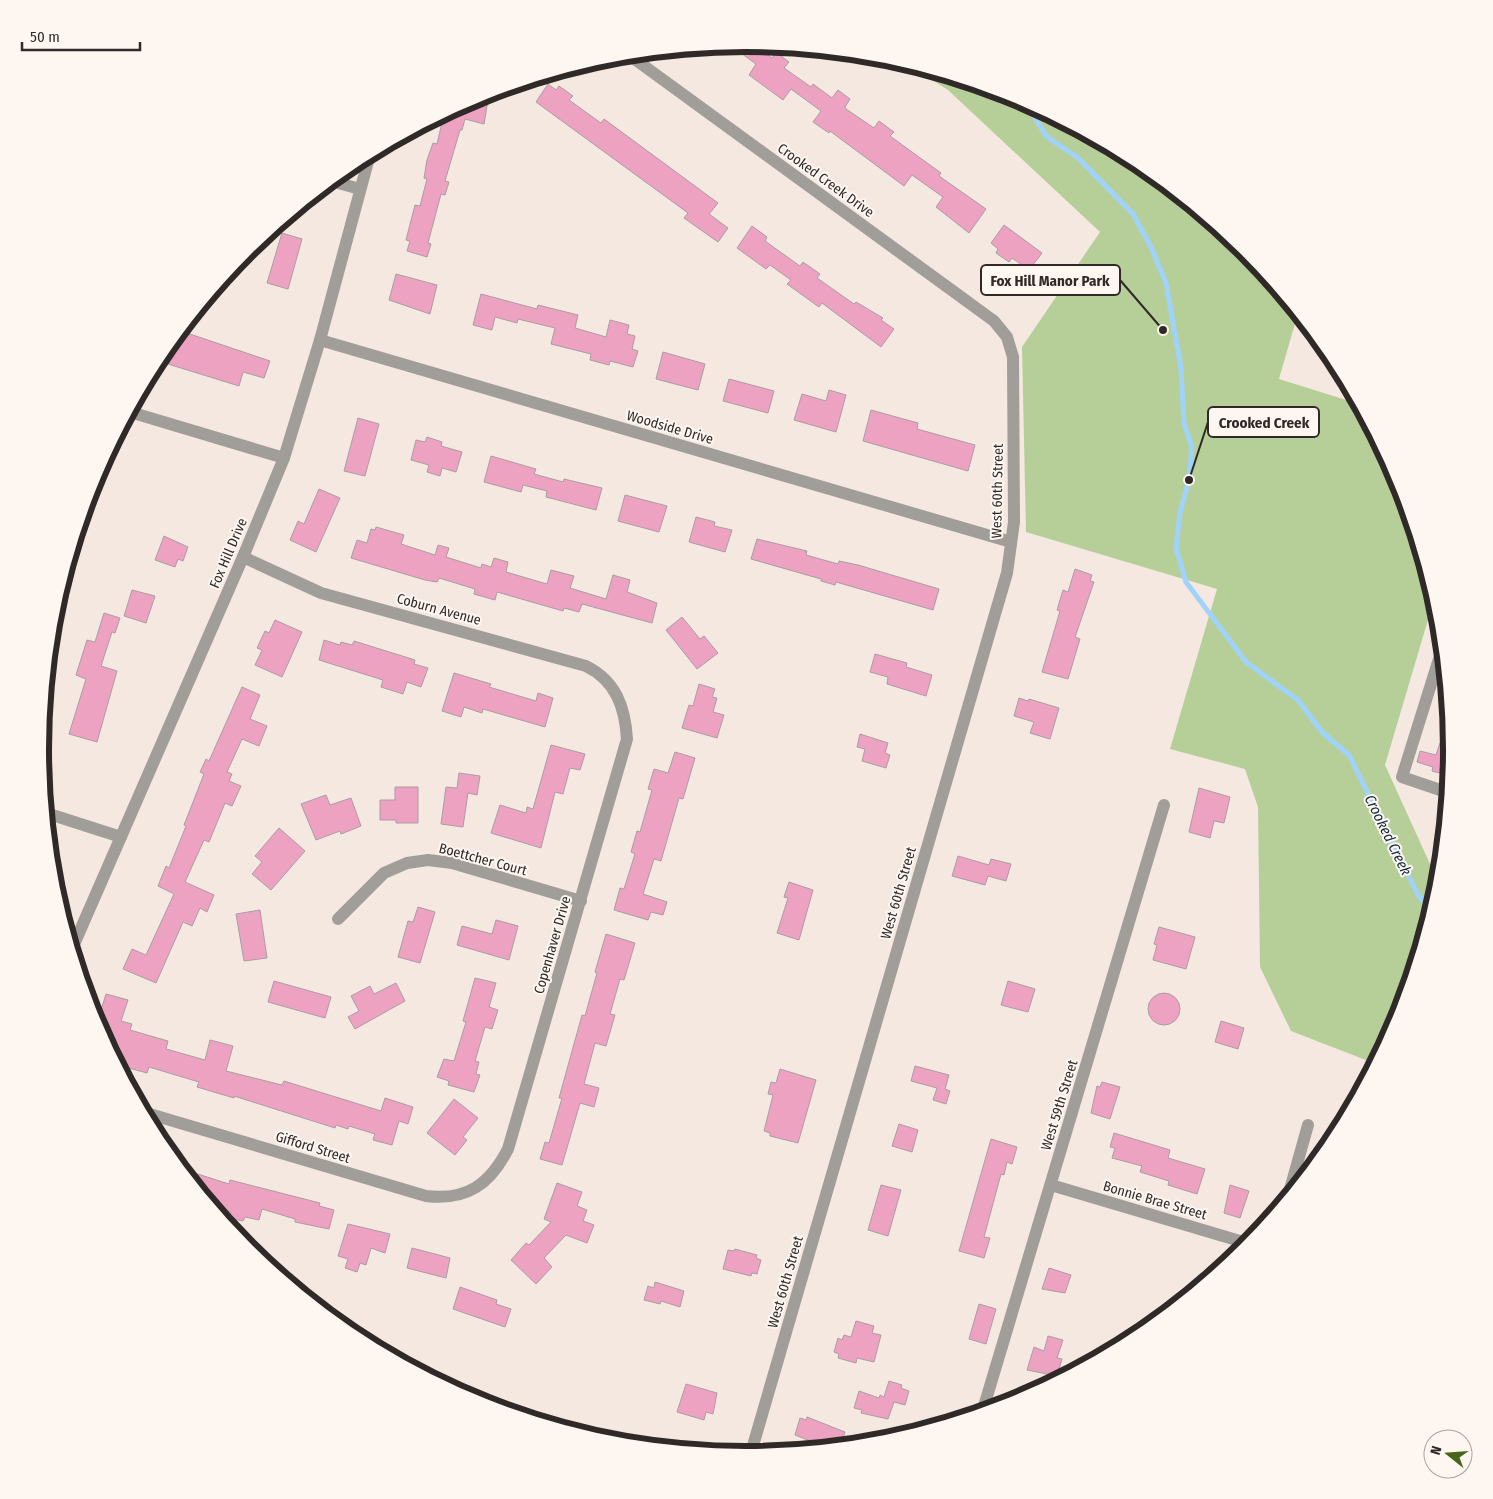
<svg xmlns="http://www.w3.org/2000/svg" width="1493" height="1499" viewBox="0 0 1493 1499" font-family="'Fira Sans Condensed',sans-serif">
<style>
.green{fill:#b6cf99}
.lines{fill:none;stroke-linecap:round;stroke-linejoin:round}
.stream{stroke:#a0d3fb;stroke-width:5}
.building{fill:#eda2c2;stroke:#aa9da2}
.minor{stroke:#a19d99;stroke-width:12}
.tertiary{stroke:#a19d99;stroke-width:12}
.labels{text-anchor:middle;stroke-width:4;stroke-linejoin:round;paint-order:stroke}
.street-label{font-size:14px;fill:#2f2a28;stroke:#fef6f1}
.water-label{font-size:15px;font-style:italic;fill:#0f2c40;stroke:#fef6f1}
.rim{fill:none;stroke:#2f2a28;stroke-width:6}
.leader{fill:none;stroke:#2f2a28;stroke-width:2}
.callout-dot{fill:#2f2a28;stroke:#fef6f1;stroke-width:2}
.callout{fill:#fef6f1;stroke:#2f2a28;stroke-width:2}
.callout-label{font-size:15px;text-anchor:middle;font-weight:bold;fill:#2f2a28}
</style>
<rect width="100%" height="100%" fill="#f4e8e0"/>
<path class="green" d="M905 63 1017 97 1139 162 1246 250 1298 313 1279 379 1359 404 1399 479 1435 596 1385 765 1430 864 1441 875 1439 888 1399 1020 1376 1064 1291 1031 1260 967 1258 807 1245 769 1170 749 1217 589 1026 532 1022 347 1100 232 948 90Z"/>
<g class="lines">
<path class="stream" d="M1025 101 1046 136 1078 158 1133 214 1151 247 1166 283 1181 368 1184 424 1192 447 1189 480 1180 513 1176 548 1186 582 1246 662 1298 700 1322 732 1349 755 1418 895 1432 910"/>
</g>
<path class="building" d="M751 43 772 58 776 52 789 62 784 68 811 87 813 84 832 98 838 90 850 99 845 107 846 109 874 128 879 121 894 132 890 136 941 173 939 176 986 209 969 233 936 207 943 197 912 175 904 186 830 131 829 133 813 122 821 111 791 89 783 100 749 75 756 64 730 45Z
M548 84 556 90 559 86 573 96 569 100 601 123 604 119 718 203 709 214 728 228 718 242 684 218 688 213 536 102Z
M476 97 488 100 484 124 465 119 462 130H460L445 181 449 182 445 195 441 194 428 243 431 244 427 257 407 251 410 241 406 240 415 205 420 206 427 179 424 178 427 160 433 143 437 144 444 114Z
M1004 225 1042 253 1029 270 1012 258 1009 262 996 253 998 249 991 243Z
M752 226 767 237 765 241 800 266 803 262 820 274 817 278 854 304 856 302 883 318 881 320 894 329 881 347 822 303 819 307 787 284 791 280 770 265 766 269 737 248Z
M282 233 302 239 288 289 267 283Z
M396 274 437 285 430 314 389 300Z
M481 294 537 309 538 305 578 315 575 328 606 337 610 320 629 325 627 334 635 336 632 349 638 351 633 367 610 361 609 365 590 360 591 354 551 344 555 328 518 319 517 323 495 317 492 330 473 325Z
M181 331 270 361 264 378 243 372 239 386 168 364 170 359 160 356Z
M663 352 705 364 698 390 656 379Z
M729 379 774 391 768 413 723 401Z
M829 390 846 395 836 432 794 420 802 394 826 401Z
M871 410 918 423 917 429 975 445 968 471 863 441Z
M358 418 379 424 365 476 344 471Z
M427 437 442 442 441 446 462 452 456 472 442 468 440 476 427 472 429 465 411 460 416 440 425 442Z
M491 456 536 469 534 474 563 482 564 479 602 488 596 510 546 497 547 491 523 485 521 492 484 482Z
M319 489 340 498 316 552 290 540 298 521 304 524Z
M625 495 667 506 659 532 618 521Z
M696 517 715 522 714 526 732 530 725 552 689 542Z
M376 527 404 535 401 544 435 555 438 545 449 548 446 557 481 568 482 564 491 567 494 558 508 562 506 572 547 584 551 570 574 576 570 588 606 599 613 575 630 580 627 592 657 603 652 623 582 604 579 612 564 608 563 611 497 592 495 600 474 594 475 589 439 578 437 582 425 580 351 558 357 540 367 543 371 529 375 530Z
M164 536 188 547 183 561 178 559 175 567 155 560Z
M757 539 807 551 806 555 838 564 839 561 858 565 939 589 933 610 836 582 835 585 821 581V579L751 559Z
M1075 569 1092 575 1090 581 1094 582 1075 637 1080 639 1068 679 1042 672 1060 611 1057 610 1063 590 1068 592Z
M132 590 155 596 146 623 124 616Z
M104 613 120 618 115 633 112 632 101 666 117 671 97 742 69 734 86 679 76 675 87 640 95 642Z
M682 617 700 639 704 636 718 653 697 669 666 630Z
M275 620 302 632 282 677 255 665 262 650 257 648 265 631 269 633Z
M324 640 340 645 341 642 352 645 354 641 415 660 414 664 428 668 421 687 407 682 403 694 381 687 383 680 319 660Z
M875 654 907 663 906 667 932 675 926 696 887 684 888 677 870 672Z
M454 673 491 684 489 687 536 701 538 693 553 698 545 727 483 709 482 713 464 707 461 717 442 711Z
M699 684 715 689 712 697 717 698 713 712 724 715 717 738 682 728 689 705 693 706Z
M242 687 260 695 250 719 267 726 259 746 242 739 227 772 232 774 229 781 241 786 232 806 225 803 209 842 204 840 185 882 214 895 207 912 200 908 192 926 183 922 156 983 123 969 132 949 146 955 174 894 158 886 166 866 169 868 186 826 184 825 204 774 200 772 206 759 209 761Z
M1019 698 1028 701 1029 699 1059 708 1050 739 1030 733 1034 722 1014 716Z
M860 734 888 743 885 753 890 755 886 768 862 761 865 749 857 747Z
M1440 743 1453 746 1450 776 1432 771 1433 767 1417 762 1420 751 1436 755Z
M551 745 585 754 580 770 570 768 563 794 555 792 541 848 491 833 500 805 526 813 527 807 533 809Z
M675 752 695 758 683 799 679 798 661 861 654 859 643 894 667 902 663 915 651 912 648 920 614 910 620 888 624 889 635 854 631 852 637 831 640 832 652 790 648 789 654 769 668 773Z
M459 773 480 776 477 795 468 793 463 827 441 824 446 787 457 788Z
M395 787H418V823H396V820H380V800H395Z
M1199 788 1230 797 1224 823 1214 821 1210 838 1189 832Z
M326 795 330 805 351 798 361 826 341 834 340 831 316 840 301 804Z
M279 828 305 851 271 890 252 874 262 862 255 856Z
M958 856 989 865 991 859 1011 864 1006 881 988 876 985 885 952 876Z
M789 882 813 890 799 940 777 933 788 898 784 897Z
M418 907 435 912 420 963 398 957 408 921 413 922Z
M260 910 267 958 244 961 236 914Z
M496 920 518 926 509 960 457 945 462 926 492 934Z
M1159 927 1195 937 1186 969 1153 960 1157 945 1154 944Z
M606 934 635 943 624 980 620 979 610 1014 615 1015 606 1046 595 1043 584 1084 599 1088 594 1107 580 1103 562 1165 540 1159 545 1142 549 1143 562 1098H559L582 1015 585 1016 597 973 595 972Z
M475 978 496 983 489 1007 498 1010 492 1029 485 1027 475 1061 479 1062 476 1074 480 1075 474 1092 448 1085 449 1081 437 1077 444 1059 454 1061 466 1022 463 1021Z
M274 981 331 997 325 1018 268 1002Z
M1008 981 1035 989 1028 1012 1001 1005Z
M396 983 405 1001 355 1029 348 1017 359 1011 351 996 370 986 374 994Z
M1148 1009a16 16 0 1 1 32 0a16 16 0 1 1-32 0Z
M106 994 128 1000 121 1021 132 1024 130 1030 168 1041 166 1049 205 1060 210 1040 233 1046 226 1071 282 1085 284 1081 381 1111 385 1098 413 1107 408 1124 399 1121 392 1145 373 1140 375 1134 349 1126 348 1129 336 1125 335 1128 234 1096V1098L197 1087 199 1082 149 1067 147 1073 118 1065 94 1020 98 1006 102 1007Z
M1221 1021 1244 1028 1238 1049 1215 1042Z
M915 1066 949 1075 945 1089 950 1091 946 1104 933 1100 937 1088 911 1081Z
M780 1069 816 1080 798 1143 770 1136V1133L764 1131 773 1095 768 1094 771 1082 776 1083Z
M1102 1082 1120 1087 1110 1119 1091 1113 1097 1086 1100 1087Z
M454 1099 478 1118 463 1137 467 1140 455 1155 427 1133Z
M899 1124 918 1130 912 1152 892 1146Z
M1114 1133 1170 1150 1168 1158 1205 1169 1197 1194 1168 1185 1169 1181 1140 1172 1142 1166 1112 1158 1115 1148 1110 1147Z
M991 1139 1017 1147 1012 1164 1007 1162 1004 1175 1001 1174 984 1237 990 1238 984 1258 959 1251Z
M182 1169 229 1184 230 1180 320 1203 319 1206 334 1210 329 1229 295 1222V1219L262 1209 259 1220 245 1217 243 1221 229 1218 231 1212 212 1207Z
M557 1183 582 1192 577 1206 587 1210 583 1221 594 1225 587 1243 566 1235 544 1258 552 1267 536 1284 511 1260 526 1243 529 1245 551 1222 544 1219Z
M881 1185 901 1190 888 1236 868 1230Z
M1230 1185 1249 1191 1240 1218 1224 1213Z
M348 1224 390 1234 385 1253 371 1248 366 1265 360 1263 357 1272 345 1268 348 1259 338 1256Z
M412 1248 450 1258 446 1278 407 1268Z
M735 1249 757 1255 756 1258 761 1260 757 1274 752 1273 751 1276 723 1269 728 1250 734 1251Z
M1049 1268 1071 1275 1065 1293 1042 1289Z
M655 1282 684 1291 680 1307 661 1301 660 1304 644 1300 648 1286 654 1288Z
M460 1287 497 1300 496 1304 511 1309 505 1327 453 1309Z
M979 1304 996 1309 986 1344 969 1339Z
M856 1321 874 1326 872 1333 881 1335 874 1362 857 1358 856 1363 838 1358 839 1354 834 1352 838 1338 842 1340 844 1335 851 1337Z
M1048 1336 1063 1340 1057 1358 1062 1359 1057 1376 1027 1370 1034 1347 1044 1351Z
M889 1381 902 1385 901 1388 909 1391 905 1405 894 1402 888 1419 861 1413 862 1410 854 1408 859 1391 879 1398 880 1395 884 1397Z
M686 1384 717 1393 713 1414 706 1412 704 1420 677 1412Z
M807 1417 845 1432 840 1447 818 1442V1444L795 1435 800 1418 806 1420Z"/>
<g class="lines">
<path class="minor" d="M629 55 994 321 1007 337 1013 357 1014 522 1007 573 750 1456
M331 181 360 189
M320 340 1011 542
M130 412 284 458
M1443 646 1402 777 1449 793
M46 813 121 837
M338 919 384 873 407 863 428 860 452 863 581 901
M143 1112 426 1196C467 1201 490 1184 508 1149L627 739C625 707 616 681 586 666L321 593 243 557
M1051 1185 1250 1244
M1287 1200 1308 1125
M982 1413 1164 805"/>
<path class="tertiary" d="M72 949 243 557 284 458 320 340 370 154"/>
</g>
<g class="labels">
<g class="street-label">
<text transform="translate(826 180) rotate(36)" y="5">Crooked Creek Drive</text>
<text transform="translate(670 427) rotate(16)" y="5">Woodside Drive</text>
<text transform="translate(997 491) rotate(-89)" y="5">West 60th Street</text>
<text transform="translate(228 553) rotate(-67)" y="5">Fox Hill Drive</text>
<text transform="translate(439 609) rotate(15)" y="5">Coburn Avenue</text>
<text transform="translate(483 859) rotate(15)" y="5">Boettcher Court</text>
<text transform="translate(898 893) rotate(-74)" y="5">West 60th Street</text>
<text transform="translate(552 945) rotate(-74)" y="5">Copenhaver Drive</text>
<text transform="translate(1059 1105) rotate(-73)" y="5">West 59th Street</text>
<text transform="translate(313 1147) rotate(17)" y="5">Gifford Street</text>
<text transform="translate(1155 1200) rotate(16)" y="5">Bonnie Brae Street</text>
<text transform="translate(785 1282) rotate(-74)" y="5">West 60th Street</text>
</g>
<g class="water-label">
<text transform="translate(1388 835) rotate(64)" y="5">Crooked Creek</text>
</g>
</g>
<path d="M0 0H1493V1499H0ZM49 749a697 697 0 1 1 1394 0a697 697 0 1 1-1394 0Z" fill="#fef6f1" fill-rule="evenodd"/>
<path class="rim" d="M49 749a697 697 0 1 1 1394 0a697 697 0 1 1-1394 0Z"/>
<path class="leader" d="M1163 330L1120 280M1189 480L1208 422"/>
<g class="callout-dot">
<circle cx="1163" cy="330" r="5"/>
<circle cx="1189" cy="480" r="5"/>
</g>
<g class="callout">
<rect x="981" y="265" width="139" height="30" rx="5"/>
<rect x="1208" y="407" width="111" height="30" rx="5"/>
</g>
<g class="callout-label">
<text x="1050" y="286">Fox Hill Manor Park</text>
<text x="1264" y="428">Crooked Creek</text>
</g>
<g transform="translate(1448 1454) rotate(287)"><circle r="24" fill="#fef6f1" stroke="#aba4a1"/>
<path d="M0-4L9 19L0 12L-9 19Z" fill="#46661b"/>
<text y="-8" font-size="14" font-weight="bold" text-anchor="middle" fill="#2f2a28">N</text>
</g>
<path d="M22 42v8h118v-8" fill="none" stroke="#2f2a28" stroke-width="2.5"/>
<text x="30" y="42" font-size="15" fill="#2f2a28" stroke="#fef6f1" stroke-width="4" paint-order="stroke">50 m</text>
</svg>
